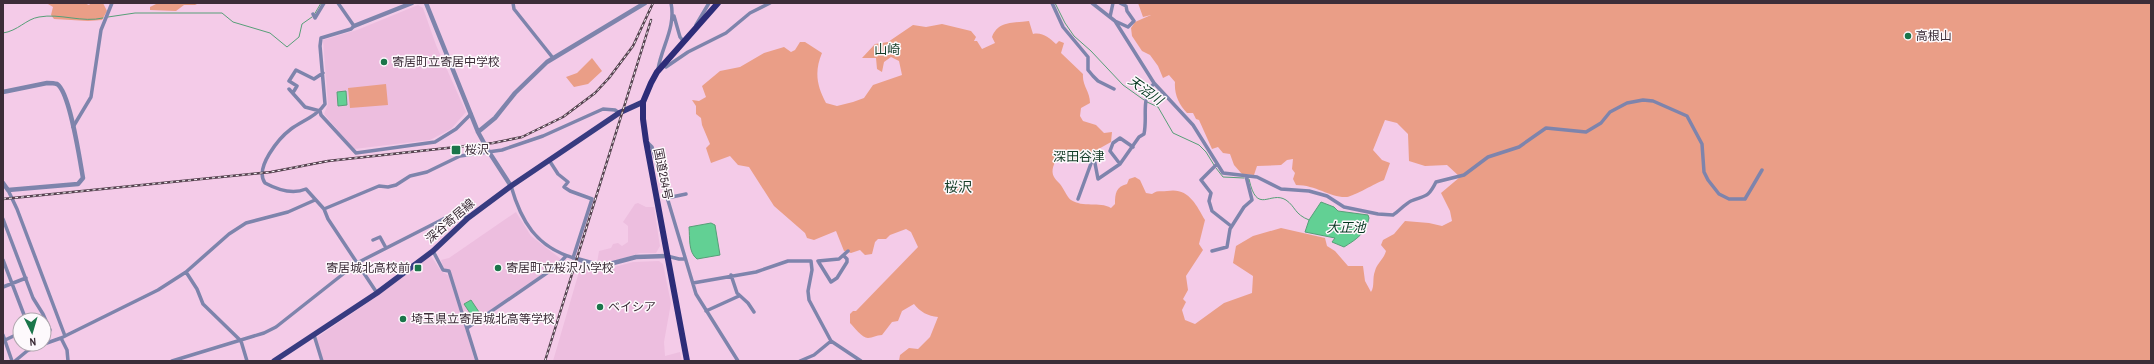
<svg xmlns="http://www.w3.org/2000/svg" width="2154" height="364" viewBox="0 0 2154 364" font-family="'Archivo Narrow','Noto Sans JP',sans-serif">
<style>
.built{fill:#edbedf}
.green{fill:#ea9e87}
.water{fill:#62d094;stroke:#579f78}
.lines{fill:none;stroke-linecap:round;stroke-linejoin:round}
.stream{stroke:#579f78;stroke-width:1}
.minor{stroke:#7e84ac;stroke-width:3.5}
.tertiary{stroke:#7e84ac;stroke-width:4.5}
.primary{stroke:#373b80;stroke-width:5.5}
.trunk{stroke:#2d2c78;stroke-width:6}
.rail-casing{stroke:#55424f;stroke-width:2.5}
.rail{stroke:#fdf9fc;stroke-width:1;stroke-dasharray:3;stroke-linecap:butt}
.poi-dot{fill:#1a754a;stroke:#fdf9fc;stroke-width:1.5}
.labels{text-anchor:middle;stroke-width:3;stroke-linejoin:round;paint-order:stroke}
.poi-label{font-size:12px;fill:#3c2d38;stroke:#fdf9fc;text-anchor:start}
.street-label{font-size:12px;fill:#3c2d38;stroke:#fdf9fc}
.neighbourhood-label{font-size:13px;fill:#133b26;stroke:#fdf9fc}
.water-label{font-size:13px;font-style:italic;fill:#03351e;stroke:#fdf9fc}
.quarter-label{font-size:14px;fill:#133b26;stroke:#fdf9fc}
</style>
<rect width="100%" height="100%" fill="#f4cbe8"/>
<path class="built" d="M418 5 423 8 436 45 466 112 451 129 430 140 354 149 324 114 328 104 323 40 357 30Z
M638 203 646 207H654L660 246 656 253H640L608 263H597L599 251 611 248 613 244 618 243 622 246 628 242V226L623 222 635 204Z
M516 212 531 236 561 259 554 266 468 325 450 270 444 269 441 260 449 258Z
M431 256 441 271 449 276 475 361H323L316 338 373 299Z
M659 261 663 264 671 303 664 342 665 356 680 352 682 361H553L581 265 603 270 633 262Z"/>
<path class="green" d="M84 3 89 5 91 3H103L107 11 102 20 88 21 54 19 51 15 53 7 48 4Z
M158 3H199L195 5H184L176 11 150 10V7Z
M1138 3H2151V361H899L900 355 909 348 918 349 930 337 938 317C928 316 920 312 914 304L902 311 898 321 892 322 882 335C876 335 873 338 868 338 862 338 854 327 850 323V314L853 311H856L918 247 911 232 906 229 890 235 886 239H878L875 242 872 254 865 255 860 250 851 253 844 251 836 231 814 240 807 238 805 233 774 206 749 167 738 165 730 156 711 163 706 148 710 144 702 125 701 118 696 114V106L692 100 699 101 706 97 702 86 720 71 740 67 764 53 784 47 791 52 795 50 800 42H805L822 53C814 72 817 86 826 103L837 106 853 102 864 98 873 85 902 75 899 61 891 57 884 62 882 72 877 69 876 58H862L875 44 888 42 913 25 926 27 942 24 971 31 976 37 974 41H977L982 49 995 43 992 37C998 21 1013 23 1029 21L1033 34C1043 32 1049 38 1056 44L1059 41 1064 43 1061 53 1083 74C1082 86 1090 91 1090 103L1081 108 1080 116 1083 121 1096 125 1104 133 1112 132 1111 142 1079 160 1055 162C1050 173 1053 177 1060 184 1064 189 1067 197 1071 200 1083 208 1099 201 1111 208L1115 204C1115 193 1116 187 1127 184L1129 179 1135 177 1140 180 1146 193 1152 194C1157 190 1161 192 1167 191 1188 187 1196 204 1205 220L1199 244 1203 250 1186 276 1188 290 1183 299 1186 302 1182 310 1185 320 1195 324 1224 303 1252 293 1253 276 1233 263 1236 246 1253 236 1281 228 1325 238 1327 246 1335 251 1348 266H1363L1365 281 1371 292C1375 286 1372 278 1375 271 1377 263 1384 259 1386 251L1381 245 1383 240 1394 234 1405 221 1429 223 1442 226 1452 221 1450 211 1441 193 1460 177 1447 165 1425 166 1409 161 1408 134 1397 123 1385 120 1373 150 1382 160 1390 163 1384 180C1376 183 1354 196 1347 197 1330 198 1317 185 1296 185L1293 179 1295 173 1292 169 1293 159 1287 160 1281 165 1257 166 1254 175 1242 174 1234 165 1230 154 1223 153 1218 147 1212 149 1199 120 1196 119 1193 113H1187C1179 105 1174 94 1175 82L1169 75 1163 78 1158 66 1150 55 1142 51 1132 36 1131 28 1135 22 1151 15 1143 17Z
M592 58 602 71 588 84 574 87 566 77 577 73Z
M386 84 388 105 350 108 348 88Z"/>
<path class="water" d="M346 91 347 105 338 106 337 92Z
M1321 202 1334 207 1338 211 1368 215 1369 218C1366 233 1357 239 1344 247L1332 242 1335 238 1305 232 1309 220Z
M711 223 715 225 720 255 697 259C688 252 690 238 689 227Z
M471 300 479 312 472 316 464 304Z"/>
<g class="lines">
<path class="stream" d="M1055 3 1065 23 1074 36 1091 51 1123 85 1144 100
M314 15 321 3
M108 17 135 13H222L233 22 270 33 287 47 299 37 302 24 312 17
M3 33C18 31 26 19 39 17 60 13 82 23 103 18
M1147 102 1158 107 1173 133 1199 145 1206 152 1214 165
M1216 168 1223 177 1244 178
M1248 179H1249C1257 216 1270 190 1286 200 1296 207 1294 214 1309 220"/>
<path class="minor" d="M338 3 354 26 351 29 321 38 320 46 325 104C317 116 302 121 291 129 279 138 254 168 265 183 278 190 292 195 306 189L324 209 328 219 377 293
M513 3 514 9 553 58
M1052 3 1063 27 1088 57V70L1093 76 1098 81 1114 89
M1092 3 1115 21 1154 83 1193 125 1223 173 1257 177 1281 189 1309 191 1327 196 1344 207 1378 214 1393 215C1399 211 1405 204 1411 201 1426 195 1428 198 1436 182L1464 175 1488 157 1519 147 1546 128 1586 132 1601 123 1610 112 1627 103 1643 100 1653 101 1687 116 1702 144 1704 172 1708 180 1719 194 1729 199H1745L1762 170
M313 14 315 18 324 3
M674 16 680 37 684 42
M1110 17 1113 3
M1115 21 1128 27 1134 21 1127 11 1126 6 1120 3
M696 25 709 3
M663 65 666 67 688 52 726 33 750 13 770 3
M658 69C662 46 676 27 671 3
M289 89 305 107 320 111
M294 91 297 86 289 81 296 70 314 79 323 73
M320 111 321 115 356 153 435 142 456 129 471 114
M73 127 91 97 101 30 112 3
M646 141 652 147 696 294 738 361
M549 160 558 174 568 182 564 187 570 191 592 199 573 258
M1120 164 1110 151 1113 143 1120 138 1133 147
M1217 164 1201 180 1211 193 1209 201 1212 211 1231 226
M511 186C521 221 536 247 574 258
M8 190 17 209 65 336
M667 198 686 194
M1078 199 1093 158H1094L1098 179 1120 164 1139 137 1144 134C1148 115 1140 101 1154 83
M324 209 379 186 388 187 396 185 410 176 427 172 460 156 502 150 543 136 603 109 615 110 619 113
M3 219 33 298 43 314 50 330 44 342
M373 240 380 237 386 248
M433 251 443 270 449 271 477 361
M1212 251 1227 247 1230 229 1244 207 1252 200 1246 176
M667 256 679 259H685
M3 260 26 320
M818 261 831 282 837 278 847 262V259L844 256
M818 261 839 259 848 251
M186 272 197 289 203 304 241 341 247 361
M731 275 737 293 748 303 754 312
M693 283 756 272 788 261H811L812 270 808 291 809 300 831 341 861 361
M3 287 26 278
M706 311 739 296
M467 328 557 266 566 256
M3 335 12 361
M314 335 322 361
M61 338 67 350 68 361
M3 341 20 333
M44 344 61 338 158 290 186 272 229 234 246 223 288 212 315 200
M15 361 27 351 43 344
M172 361 264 333 276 327 357 263 455 213H459L468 218
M800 361 814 355 831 341"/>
<path class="tertiary" d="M426 3 478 132 489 152 511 186
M354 26 412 3
M3 92 47 83C50 83 54 83 57 84 70 92 80 161 83 178L78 184 8 190 3 183
M478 132 495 118 515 93 547 62 645 3
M577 259 602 266 636 257 667 256"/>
<path class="primary" d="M274 361 377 293 433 251 468 218 511 186 619 113 643 102"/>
<path class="trunk" d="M687 361 646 141 643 119V102L651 83 657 72 718 3"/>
<defs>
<path id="rail" d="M3 199 271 172 328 161 493 143 522 137 563 117 595 93 609 78 633 46 653 3
M545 361 651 20"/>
</defs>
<use href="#rail" class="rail-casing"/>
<use href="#rail" class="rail"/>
</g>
<g class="poi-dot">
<circle cx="1908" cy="36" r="4"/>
<circle cx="384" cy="62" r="4"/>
<rect x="451" y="145" width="10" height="10" rx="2"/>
<rect x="414" y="264" width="8" height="8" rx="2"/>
<circle cx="498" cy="268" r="4"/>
<circle cx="600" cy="307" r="4"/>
<circle cx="403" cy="319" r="4"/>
</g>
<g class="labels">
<g class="poi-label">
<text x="1916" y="40">高根山</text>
<text x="392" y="66">寄居町立寄居中学校</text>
<text x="465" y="154">桜沢</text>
<text x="410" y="272" text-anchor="end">寄居城北高校前</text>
<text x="506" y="272">寄居町立桜沢小学校</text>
<text x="608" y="311">ベイシア</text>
<text x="411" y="323">埼玉県立寄居城北高等学校</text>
</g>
<g class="street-label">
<text transform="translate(663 174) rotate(79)" y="4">国道254号</text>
<text transform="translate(450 221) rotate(-41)" y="4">深谷寄居線</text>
</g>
<g class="neighbourhood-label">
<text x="887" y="54">山崎</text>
<text x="1079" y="161">深田谷津</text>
</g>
<g class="water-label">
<text transform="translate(1146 90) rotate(36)" y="5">天沼川</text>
<text x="1346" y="232">大正池</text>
</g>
<g class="quarter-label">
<text x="958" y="192">桜沢</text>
</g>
</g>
<rect width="2154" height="364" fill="none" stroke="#3c2d38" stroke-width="8"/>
<g transform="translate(32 332) rotate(175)"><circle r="19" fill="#fdf9fc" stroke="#b0a7ae"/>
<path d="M0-3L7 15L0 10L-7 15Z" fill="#1a754a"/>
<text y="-6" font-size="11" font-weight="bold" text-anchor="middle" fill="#3c2d38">N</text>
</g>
</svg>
